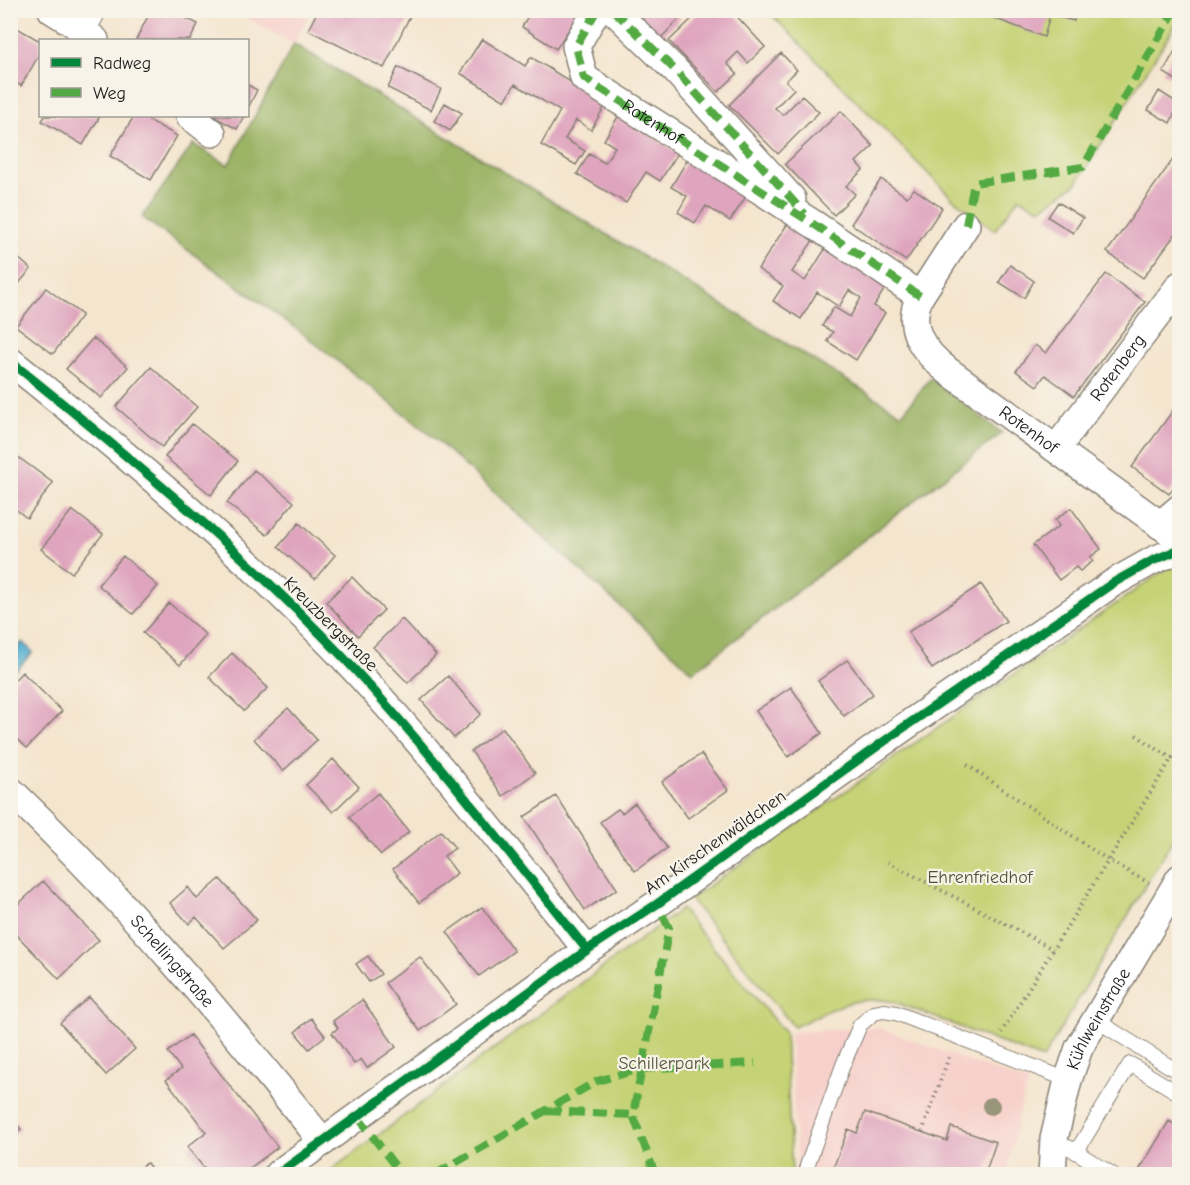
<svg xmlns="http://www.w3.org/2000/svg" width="1190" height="1185" viewBox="0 0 1190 1185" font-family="'Comic Neue',sans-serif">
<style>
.built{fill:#f7d0cb}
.green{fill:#c5d274;stroke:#707748;stroke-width:1.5}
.forest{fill:#9cb466;stroke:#5c6841;stroke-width:1.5}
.water{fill:#4eabcc;stroke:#356474;stroke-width:1.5}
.building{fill:#dfa4be}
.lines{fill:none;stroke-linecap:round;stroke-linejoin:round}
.lane-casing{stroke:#888075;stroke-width:16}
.street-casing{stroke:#888075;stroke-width:30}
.path{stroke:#888075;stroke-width:4;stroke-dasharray:1.5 4.5;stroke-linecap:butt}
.lane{stroke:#fff;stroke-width:14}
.street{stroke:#fff;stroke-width:27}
.quiet{stroke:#52a943;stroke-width:8;stroke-dasharray:15 8;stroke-linecap:butt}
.cycleway-casing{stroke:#f7f3e8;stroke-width:13}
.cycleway{stroke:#00873e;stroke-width:9}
.tree{fill:#99957a}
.labels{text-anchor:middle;stroke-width:4.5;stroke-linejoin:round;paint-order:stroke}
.street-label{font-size:18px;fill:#1c1c1c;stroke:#f7f3e8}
.park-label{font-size:18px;fill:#4f5336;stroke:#f7f3e8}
</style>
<rect width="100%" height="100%" fill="#f7f3e8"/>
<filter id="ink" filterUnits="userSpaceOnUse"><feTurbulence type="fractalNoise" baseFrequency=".0167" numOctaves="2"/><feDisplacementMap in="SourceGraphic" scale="12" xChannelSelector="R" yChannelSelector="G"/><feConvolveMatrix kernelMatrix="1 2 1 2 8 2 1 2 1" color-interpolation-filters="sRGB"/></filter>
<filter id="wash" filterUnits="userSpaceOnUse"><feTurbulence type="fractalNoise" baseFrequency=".008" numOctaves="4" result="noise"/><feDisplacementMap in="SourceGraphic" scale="24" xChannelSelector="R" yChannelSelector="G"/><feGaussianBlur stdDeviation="1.35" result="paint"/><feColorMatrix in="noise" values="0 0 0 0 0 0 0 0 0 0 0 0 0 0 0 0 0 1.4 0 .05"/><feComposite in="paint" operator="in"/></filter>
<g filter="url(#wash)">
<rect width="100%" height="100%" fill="#f4e5ce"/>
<path class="built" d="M233 11H310L294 44Z
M879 1028 1028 1083 1019 1113 1007 1174H798L790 1032Z"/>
<path class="green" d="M1179 10 1180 18 1076 184 1040 209 1019 198 995 230 953 199 768 11Z
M1179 560V829L1043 1059 895 1002C852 994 832 1009 794 1027L690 899Z
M681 909 785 1033 792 1174H326Z"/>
<path class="forest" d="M294 44 902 414 930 378 1002 433 693 672 433 437 301 332 142 217 193 144 228 165Z"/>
<path class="water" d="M22 642 33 652 11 676V654Z"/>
<g id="blocks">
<path class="building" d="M151 10H170L198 24 190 40H136Z
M318 10H413L384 68 308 30Z
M531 10H582L556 49 522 27Z
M632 10H673L680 18 661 38Z
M701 10H731L765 47 748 63 738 52 727 63 737 74 718 92 669 41Z
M896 10H924L921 20Z
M972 10H1075L1074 21 1050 15 1044 37Z
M10 24 40 41V53L21 86 10 79Z
M482 39 525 66 531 57 606 104 591 130 576 120 565 139 585 151 576 165 541 145 560 111 515 84 505 101 460 73Z
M1179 44V82L1163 72Z
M781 53 797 70 786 81 794 89 775 108 783 115 802 96 819 112 778 154 729 105Z
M398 67 441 89 431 110 388 88Z
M248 85 257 90 248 108Z
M1159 91 1179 104 1170 123 1148 110Z
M445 103 462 113 450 131 434 121Z
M841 111 873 146 856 162 863 170 846 186 855 194 834 215 785 164Z
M619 115 678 153 660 181 646 172 626 203 577 174 589 154 605 163 615 147 604 140Z
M45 116H100L83 145 42 121Z
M134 116H142L177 136 151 180 110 156Z
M213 116H244L237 129Z
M1179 151V229L1143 278 1107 252Z
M689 157 747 195 730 221 706 206 695 223 678 212 687 196 671 187Z
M881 179 907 197 914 189 942 208 906 261 851 224Z
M1058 202 1083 218 1073 233 1048 217Z
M788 223 814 239 792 272 805 281 827 246 887 285 874 306 885 313 856 360 827 341 833 332 822 326 834 307 850 317 861 298 849 290 839 307 817 292 801 319 773 301 783 286 758 269Z
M10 251 31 269 10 294Z
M1010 265 1034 281 1024 298 999 282Z
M1106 274 1145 302 1074 396 1045 375 1037 386 1016 371 1035 345 1046 353Z
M46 288 82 315 53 354 16 326Z
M93 338 128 367 101 398 66 369Z
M151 367 197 407 162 447 116 407Z
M1179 402V480L1169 494 1132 467Z
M192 424 238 461 211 495 165 457Z
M10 451 53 483 27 518 10 505Z
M254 470 294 502 267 535 227 503Z
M1071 508 1101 549 1090 557 1093 561 1080 571 1076 567 1059 580 1033 545 1059 526 1055 520Z
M72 510 103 534 72 573 41 549Z
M299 523 335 555 315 579 278 547Z
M123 556 158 586 133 614 98 585Z
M352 577 384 610 358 636 326 602Z
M981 584 1006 621 932 669 908 632Z
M169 603 206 635 180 665 143 633Z
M402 619 436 655 408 683 373 647Z
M232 653 268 688 244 711 209 677Z
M847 660 873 694 844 716 818 681Z
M22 672 62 711 27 748 10 733V685Z
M448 676 481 714 454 738 421 700Z
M791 687 822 733 788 757 756 711Z
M288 708 317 740 283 771 254 739Z
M503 728 535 773 503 796 471 751Z
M701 754 728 790 688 818 662 782Z
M333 759 359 787 333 812 306 785Z
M378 793 409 832 381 855 349 817Z
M556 796 617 889 585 910 524 817Z
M635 803 667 848 635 871 600 822 618 809 622 813Z
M441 831 455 848 444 856 457 873 419 903 393 869Z
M220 879 257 920 224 948 196 917 189 924 170 903 188 887 197 899Z
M43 881 99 940 59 979 10 928V912Z
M482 907 514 951 479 976 447 932Z
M368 956 381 974 369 982 356 964Z
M420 957 456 1004 420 1031 385 983Z
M89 997 135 1049 106 1075 60 1023Z
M362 1000 396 1047 367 1068 361 1059 354 1064 332 1033 338 1028 333 1021Z
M311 1018 325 1036 309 1049 295 1032Z
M190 1035 278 1147 242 1174H209L187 1147 206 1132 166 1080 181 1069 168 1052Z
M865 1112 947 1141 951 1127 996 1142 985 1174H831L848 1129 857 1133Z
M10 1116 21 1129 10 1137Z
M1169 1121 1179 1127V1174H1143L1138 1172Z
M147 1163 155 1174H131Z"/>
</g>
</g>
<g filter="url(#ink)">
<use href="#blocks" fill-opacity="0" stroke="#888075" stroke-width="1.5"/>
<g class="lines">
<defs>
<path id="lane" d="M87 34 100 10
M1096 1020 1180 1073
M1068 1147 1112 1174
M1076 1152 1130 1064 1180 1094
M807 1166 843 1065 860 1025 874 1013 884 1011 896 1013 1068 1080"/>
<g id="street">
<path d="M52 10 73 23 95 40"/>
<path id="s1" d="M597 10 576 46 584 78 815 225 920 296"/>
<path d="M613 10 675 70 792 199"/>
<path d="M190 116 212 133"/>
<path id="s2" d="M966 225 920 296C905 328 923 351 948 371L1180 539"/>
<path d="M10 361C126 454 240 549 343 657 430 750 507 850 587 950"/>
<path id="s3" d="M1056 449 1180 285"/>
<path d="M1160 525 1180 508"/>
<path id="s4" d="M10 790C124 899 225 1019 323 1142"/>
<path d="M278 1174 587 950 657 904 900 730 1113 583 1152 561 1180 549"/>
<path id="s5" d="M1052 1174 1054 1139 1068 1080 1079 1048 1180 878"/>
</g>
</defs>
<use href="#lane" class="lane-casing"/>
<use href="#street" class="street-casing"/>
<path class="path" d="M1136 735 1180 764
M967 765 1108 860 1149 883
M888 862 1053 949
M1001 1033 1180 745
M922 1132 950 1054"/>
<use href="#lane" class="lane"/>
<use href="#street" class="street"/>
<path class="quiet" d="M597 10 576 46 584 78 815 225 920 296
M613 10 675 70 805 214
M966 225 974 183 1083 167 1175 10
M546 1111 633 1115
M358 1117 401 1174
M436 1174 597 1081 641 1069 755 1063
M655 1174 633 1115 669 928 657 904"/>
<defs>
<path id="cycleway" d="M10 361C126 454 240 549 343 657 430 750 507 850 587 950
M278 1174 587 950 657 904 900 730 1113 583 1152 561 1180 549"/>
</defs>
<use href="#cycleway" class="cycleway-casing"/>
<use href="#cycleway" class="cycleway"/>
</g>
<circle class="tree" cx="991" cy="1106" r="9"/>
</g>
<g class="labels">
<g class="street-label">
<text dy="6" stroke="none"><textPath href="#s1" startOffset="156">Rotenhof</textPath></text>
<text dy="6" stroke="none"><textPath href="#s3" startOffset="102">Rotenberg</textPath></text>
<text dy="6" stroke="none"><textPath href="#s2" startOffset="272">Rotenhof</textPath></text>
<text transform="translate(331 624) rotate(45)" y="6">Kreuzbergstraße</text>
<text transform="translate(715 842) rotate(-35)" y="6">Am Kirschenwäldchen</text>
<text dy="6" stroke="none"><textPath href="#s4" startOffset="236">Schellingstraße</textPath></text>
<text dy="6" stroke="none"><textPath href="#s5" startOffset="164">Kühlweinstraße</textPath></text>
</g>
<g class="park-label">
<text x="980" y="883">Ehrenfriedhof</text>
<text x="664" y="1069">Schillerpark</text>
</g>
</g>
<rect width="1190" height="1185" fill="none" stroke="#f7f3e8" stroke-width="36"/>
<rect x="39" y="39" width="210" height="78" fill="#f7f3e8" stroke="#9f9d96" stroke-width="1.5"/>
<rect x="51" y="58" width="30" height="9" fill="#00873e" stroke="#9f9d96" stroke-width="1.5"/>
<text x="93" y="69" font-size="18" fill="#1c1c1c">Radweg</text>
<rect x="51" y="88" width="30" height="9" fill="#52a943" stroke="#9f9d96" stroke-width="1.5"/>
<text x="93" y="99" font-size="18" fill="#1c1c1c">Weg</text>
</svg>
